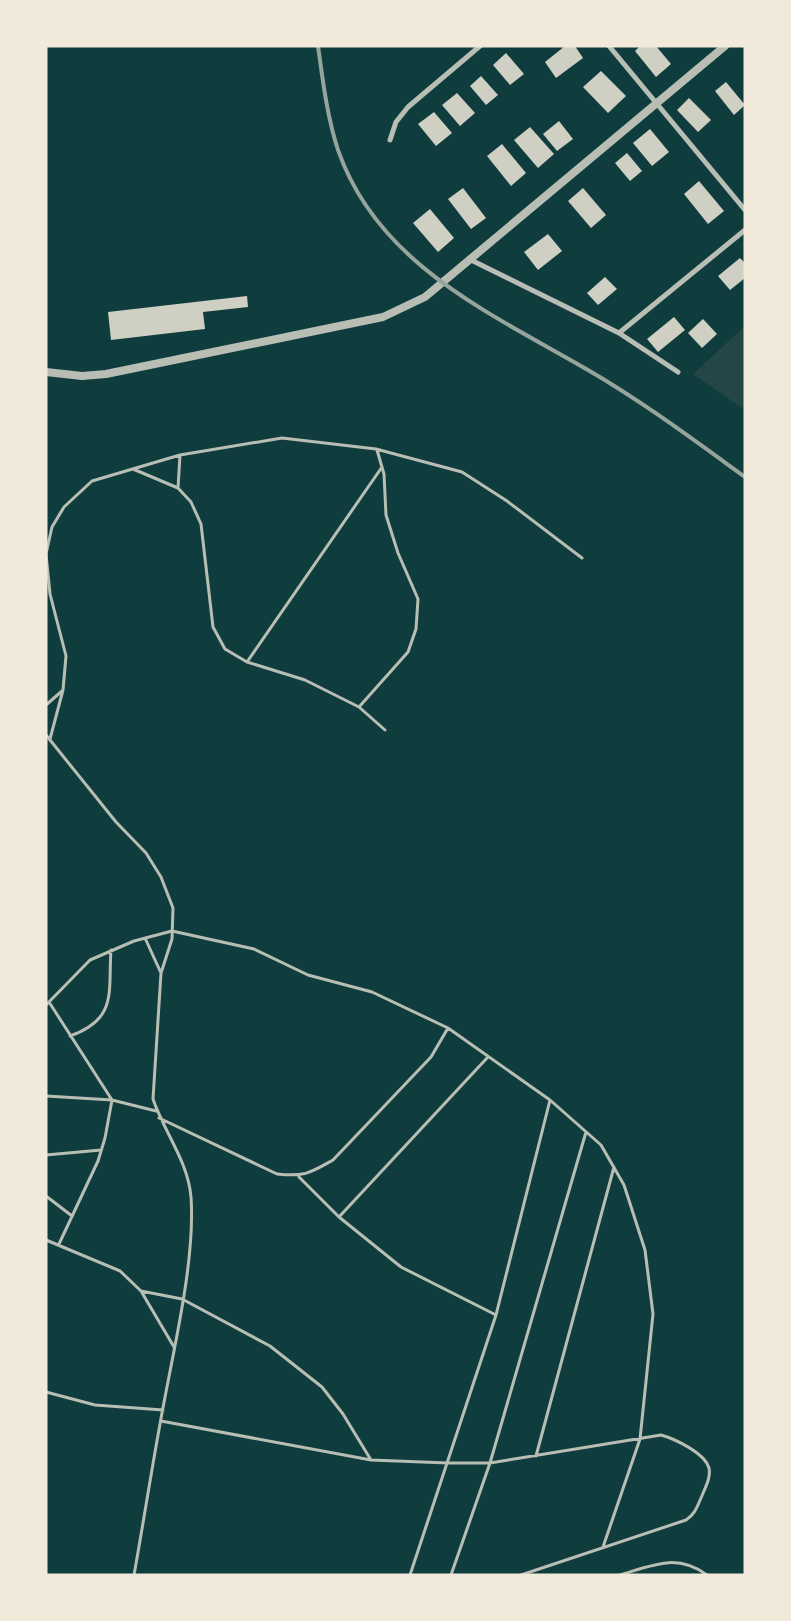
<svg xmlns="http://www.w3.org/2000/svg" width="791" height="1621" viewBox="0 0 791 1621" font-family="Quicksand,sans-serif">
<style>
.green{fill:#244646}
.building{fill:#cfcfc3}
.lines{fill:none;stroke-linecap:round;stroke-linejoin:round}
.service{stroke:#b8beb3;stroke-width:3}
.minor{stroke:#b8beb3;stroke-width:5}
.tertiary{stroke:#b8beb3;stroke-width:8}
.rail{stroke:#97a49c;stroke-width:4}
</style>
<rect width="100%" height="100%" fill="#0f3d3e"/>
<path class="green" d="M745 326V410L693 374Z"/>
<path class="building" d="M565 46H575L583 58 556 78 545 62Z
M640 46H656L671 64 656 77 635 51Z
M506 53 524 74 510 85 493 65Z
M601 71 626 96 608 113 583 87Z
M481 76 498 95 486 105 470 86Z
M726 82 745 105 734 115 715 91Z
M457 93 475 113 460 126 442 105Z
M689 98 711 120 698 132 677 110Z
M434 112 452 133 436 146 418 124Z
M559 121 573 139 557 151 543 134Z
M530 127 554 154 538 168 514 140Z
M650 129 669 152 652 166 633 143Z
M502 144 526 173 511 186 487 156Z
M627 153 642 171 630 181 615 163Z
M699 181 724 211 708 224 684 194Z
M463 188 486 218 471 229 448 199Z
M583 188 606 215 591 228 568 201Z
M430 209 454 238 438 252 413 223Z
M548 234 562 251 538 270 524 252Z
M740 258 745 263V278L730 290 718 276Z
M605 277 617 289 598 305 587 293Z
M247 296 248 307 203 312 205 329 111 340 108 312Z
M674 317 685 330 658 352 647 339Z
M703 319 717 334 702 348 688 333Z"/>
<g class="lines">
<path class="service" d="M133 469 178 488 191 502 201 524 213 627 225 649 247 662 305 680 359 707 385 730
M178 488 180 455
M247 662 382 467
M46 705 62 691
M359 707 408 652 416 629 418 599 398 553 386 515 384 474 377 450
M46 735 116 822 146 853 161 877 173 908 172 939 161 973 153 1099C164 1132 188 1161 191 1197 195 1256 177 1334 166 1392 154 1453 145 1514 134 1575
M50 739 63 690 66 656 50 594 46 554 52 527 64 507 92 481 180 455 282 438 376 449 462 472 507 501 582 558
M145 938 161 973
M49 1002 112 1100 105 1138 98 1161 59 1244
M46 1005 90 960 134 941 172 931 254 949 308 975 372 992 448 1028 550 1100 601 1145 624 1185 645 1250 653 1314 640 1439 603 1547
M70 1036C118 1019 108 992 111 950
M46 1096 112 1100 156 1111
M159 1118 277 1174C305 1177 310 1173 333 1160L431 1057 448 1028
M46 1155 101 1150
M299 1177 339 1217 401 1267 496 1315
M46 1196 72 1216
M339 1217 487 1058
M46 1240 120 1271 141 1291 174 1347
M141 1291 182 1299 270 1346 322 1387 343 1414 371 1460
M46 1392 95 1405 163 1410
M161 1421 371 1460 448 1463H490L661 1435C675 1439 705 1453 709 1468 711 1478 705 1488 701 1498 697 1507 695 1514 686 1520L521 1575
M536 1456 614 1167
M410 1575 496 1315 550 1100
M451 1575 490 1463 586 1132
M620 1575C653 1565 677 1553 707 1575"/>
<path class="minor" d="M609 46 745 210
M390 140 396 122 408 107 480 46
M469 259 619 333 678 372
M619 333 745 230"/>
<path class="tertiary" d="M46 372 82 376 106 374 383 317 425 297 725 46"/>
<path class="rail" d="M318 46C323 82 327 116 338 150 378 265 492 314 588 370 643 402 694 440 745 477"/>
</g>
<rect width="791" height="1621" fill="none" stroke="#f1e9da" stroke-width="95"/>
</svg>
